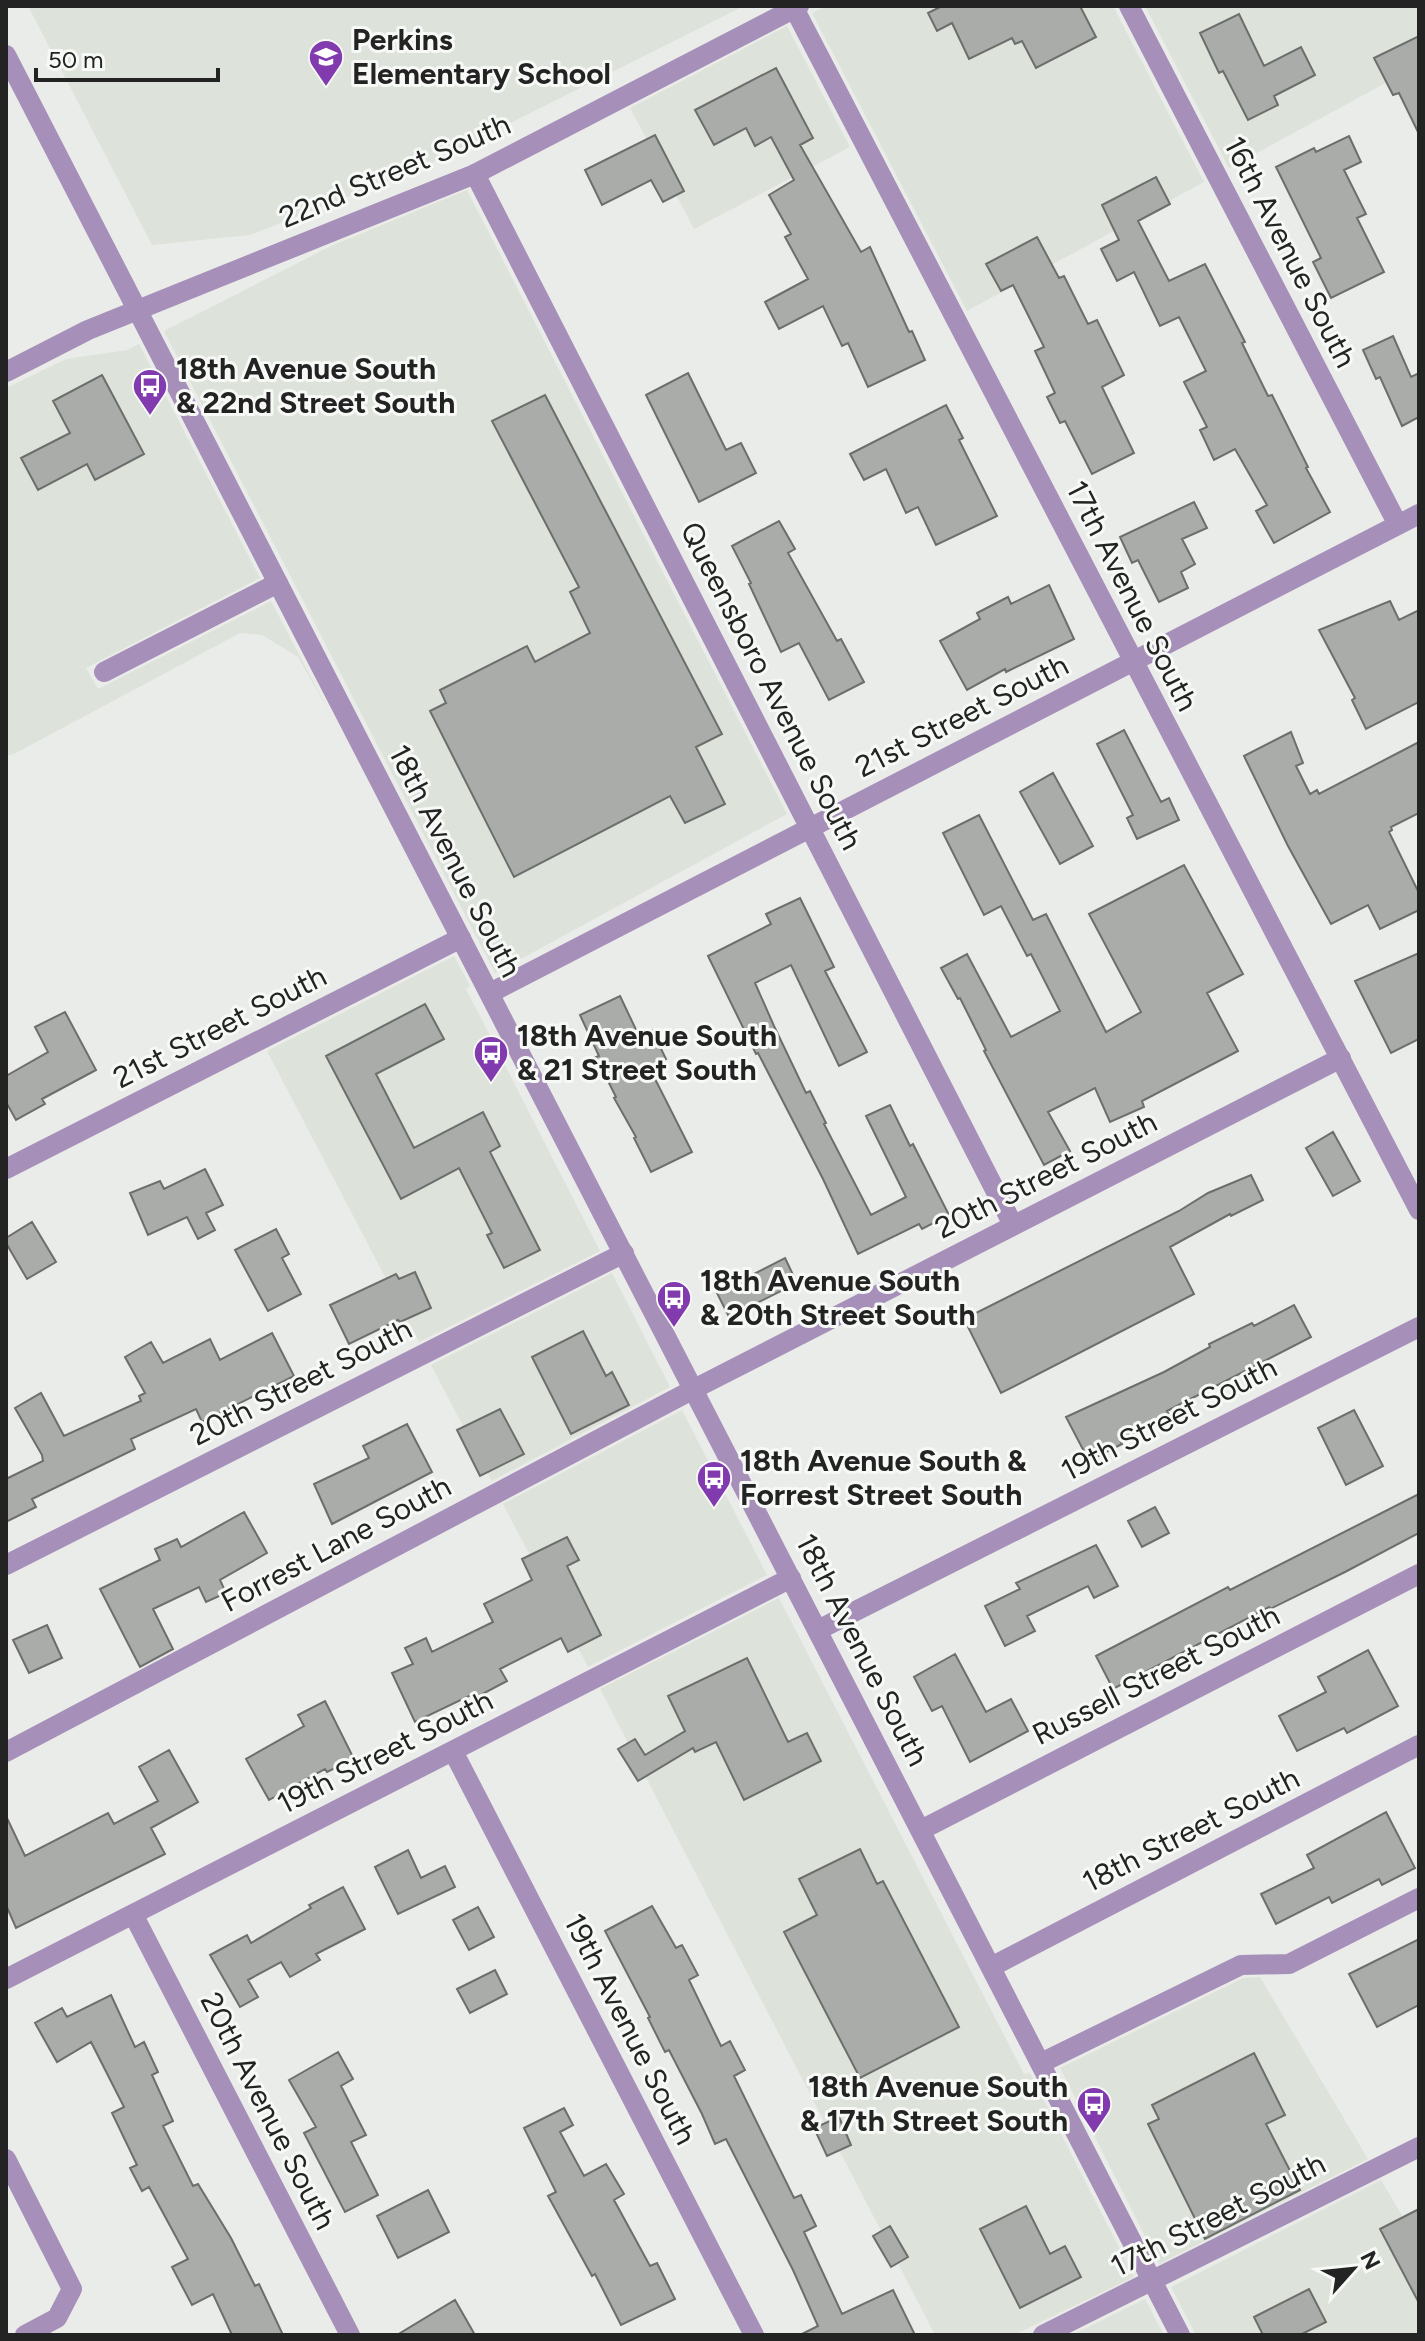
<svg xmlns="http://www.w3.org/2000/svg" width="1425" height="2341" viewBox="0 0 1425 2341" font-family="Figtree,sans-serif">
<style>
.built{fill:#dde3da}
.building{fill:#aaaca9;stroke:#6c6e6b;stroke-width:2}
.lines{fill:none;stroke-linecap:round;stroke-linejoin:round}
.minor{stroke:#a68fb9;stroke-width:20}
.tertiary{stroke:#a68fb9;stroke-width:20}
.labels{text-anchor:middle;stroke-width:6;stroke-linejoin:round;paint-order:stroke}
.poi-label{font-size:30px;font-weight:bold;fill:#222322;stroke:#f7f9f6;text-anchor:start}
.street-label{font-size:30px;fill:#222322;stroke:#f7f9f6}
</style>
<rect width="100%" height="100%" fill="#eaece9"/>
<path class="built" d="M28 6H744L419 169 250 235 152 245Z
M826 6H1113L1204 182 967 311 812 13Z
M1145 6H1419V65L1229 168Z
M787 26 850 147 694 229 630 108Z
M467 190 787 814 495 973 164 331 331 246Z
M139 344 260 578 86 668 98 689 271 601 332 717 298 657 262 635 240 633 14 754 6 756V388L66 359 127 350Z
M454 956 470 986 466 989 600 1251 419 1342 267 1051Z
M612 1273 670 1387 492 1481 431 1365Z
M682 1410 767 1575 588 1667 503 1504Z
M779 1598 1024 2074 1030 2073 1134 2277 1014 2335H935L600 1689Z
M1260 1977 1368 2159 1159 2264 1060 2068 1243 1978Z
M1381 2180 1419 2244V2335H1196L1171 2287Z
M1145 2299 1164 2335H1072Z"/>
<path class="building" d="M942 6H1080L1096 37 1036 68 1022 41 1015 44 1012 38 969 59 952 23 937 31 928 13Z
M1239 14 1264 66 1301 47 1315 75 1274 96 1278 105 1248 120 1223 71 1219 73 1200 33Z
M1419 36V134L1399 93 1393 95 1374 58Z
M776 68 813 138 800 145 861 252 870 247 909 332 912 331 925 360 868 387 848 343 842 346 823 306 779 329 765 302 808 279 785 237 791 234 769 195 794 180 771 137 755 146 746 128 714 145 695 110Z
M655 135 684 191 663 202 651 180 602 205 585 170Z
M1349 136 1361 162 1344 170 1366 214 1357 218 1384 272 1331 298 1313 262 1321 258 1276 167 1314 148 1316 152Z
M1156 177 1170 204 1138 221 1169 281 1205 264 1245 342 1242 343 1268 396 1272 395 1308 467 1306 468 1330 512 1274 543 1256 511 1267 505 1235 449 1214 460 1200 430 1207 427 1184 382 1206 371 1179 317 1160 326 1134 272 1117 281 1101 249 1119 240 1102 205Z
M1037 237 1059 278 1064 276 1088 324 1097 320 1124 375 1102 387 1134 453 1092 474 1065 421 1060 423 1047 397 1055 393 1035 351 1044 347 1013 285 1001 291 986 264Z
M1393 336 1411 377 1419 373V417L1402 426 1380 377 1376 379 1363 350Z
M688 373 726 450 741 443 756 473 699 502 646 395Z
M102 375 144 454 95 480 87 464 38 490 21 458 70 433 53 401Z
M545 395 722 734 696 747 725 804 685 823 670 796 514 877 430 711 446 703 440 690 527 646 535 662 590 633 570 592 579 587 492 421Z
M946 405 963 438 959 440 997 516 936 545 918 507 906 513 886 469 864 480 850 454Z
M1194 502 1207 528 1182 539 1195 564 1181 572 1188 588 1159 602 1138 560 1132 563 1120 537Z
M779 521 795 549 788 553 837 641 841 639 864 682 829 700 799 643 781 652 749 584 751 583 732 546Z
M1049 585 1074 639 1006 672 1005 669 967 690 940 641 980 619 977 613 1008 597 1011 604Z
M1390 601 1399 620 1419 610V702L1366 729 1352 700 1355 698 1319 630Z
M1124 730 1161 802 1169 798 1179 820 1137 839 1127 818 1133 815 1097 744Z
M1291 732 1303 763 1296 766 1310 794 1317 790 1319 794 1419 742V813L1391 827 1392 830 1389 832 1419 893V910L1380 929 1368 905 1331 924 1288 846 1244 756Z
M1053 773 1093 846 1060 864 1020 792Z
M979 815 1033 920 1046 914 1106 1032 1141 1012 1089 914 1184 865 1243 974 1207 993 1238 1051 1142 1101 1144 1107 1110 1122 1095 1088 1048 1112 1070 1151 1044 1165 984 1051 986 1050 960 998 958 999 941 968 967 954 1011 1037 1060 1011 1031 954 1027 956 1001 906 984 915 943 833Z
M800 898 834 967 825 971 867 1052 839 1066 791 965 755 983 774 1026 806 1093 810 1091 826 1123 824 1124 871 1215 906 1197 866 1116 890 1105 910 1146 913 1144 949 1215 922 1229 919 1224 858 1254 823 1179 758 1053 756 1054 708 956 771 924 766 914Z
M1419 953V1039L1391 1053 1355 981Z
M620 996 639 1036 652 1030 666 1059 649 1067 692 1152 651 1172 634 1138 636 1137 614 1098 616 1097 596 1057 599 1056 580 1015Z
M425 1004 444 1039 376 1074 414 1148 483 1112 500 1146 490 1152 540 1250 504 1268 487 1235 492 1233 459 1168 401 1199 326 1056Z
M65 1012 96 1070 42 1099 45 1104 16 1120 6 1102V1076L48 1052 35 1027Z
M1333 1132 1360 1181 1333 1196 1306 1148Z
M205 1169 223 1205 206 1213 215 1230 198 1239 187 1217 148 1235 130 1193 160 1181 164 1189Z
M1251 1175 1263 1200 1231 1216 1230 1214 1170 1247 1194 1294 1001 1393 964 1319 1179 1211 1208 1193Z
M32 1222 56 1262 27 1279 6 1243V1238Z
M276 1229 289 1254 282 1258 301 1294 268 1311 235 1250Z
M785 1258 797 1283 729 1317 717 1293Z
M415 1272 431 1308 400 1322 398 1320 349 1344 330 1305 396 1274 399 1279Z
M1294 1305 1311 1337 1167 1411 1169 1415 1120 1440 1122 1444 1089 1461 1066 1417 1164 1372 1210 1347 1209 1344 1252 1323 1254 1326Z
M583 1331 606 1376 612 1372 629 1405 571 1434 532 1357Z
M272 1333 294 1376 202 1422 196 1409 131 1439 135 1449 32 1499 36 1507 6 1522V1479L43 1461 42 1455 15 1408 41 1393 64 1436 141 1401 139 1396 145 1393 125 1357 151 1342 163 1363 210 1339 220 1360Z
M500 1409 524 1454 480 1476 457 1430Z
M1354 1410 1383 1466 1346 1485 1318 1428Z
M407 1424 432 1472 332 1524 314 1484 369 1458 363 1446Z
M1419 1494V1533L1345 1572 1270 1609 1269 1607 1113 1689 1096 1656 1228 1587 1230 1590Z
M1155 1507 1169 1533 1142 1547 1128 1521Z
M244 1512 267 1553 220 1580 226 1593 206 1602 199 1587 153 1609 173 1649 140 1667 100 1589 160 1560 155 1549 177 1539 181 1547Z
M567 1537 579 1560 567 1566 601 1635 568 1652 561 1638 500 1669 507 1681 475 1698 473 1694 415 1722 392 1673 413 1664 405 1648 426 1638 432 1652 493 1622 484 1604 532 1580 522 1559Z
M1096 1545 1118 1586 1094 1598 1088 1586 1027 1616 1035 1631 1005 1646 985 1606 1020 1589 1016 1583Z
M47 1625 62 1658 29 1673 13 1640Z
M1368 1650 1398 1706 1347 1733 1344 1728 1297 1751 1279 1716 1326 1692 1318 1677Z
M955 1654 986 1712 1011 1699 1028 1731 970 1762 942 1706 932 1711 914 1677Z
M747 1658 788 1742 807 1733 821 1761 744 1800 716 1742 695 1752 693 1748 638 1781 618 1749 635 1739 645 1755 685 1731 668 1696Z
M325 1701 354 1759 327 1772 325 1769 269 1800 246 1759 304 1726 298 1715Z
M169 1750 198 1802 151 1828 165 1854 16 1928 6 1905V1816L25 1856 108 1813 114 1824 158 1801 139 1767Z
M1386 1812 1415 1868 1382 1885 1379 1879 1332 1903 1329 1897 1276 1924 1261 1894 1314 1868 1307 1855Z
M860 1849 877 1884 883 1881 959 2027 860 2078 784 1932 817 1915 799 1879Z
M408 1850 421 1878 445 1866 455 1887 398 1914 375 1867Z
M343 1887 365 1929 316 1954 320 1960 290 1977 281 1962 248 1980 258 1997 240 2007 210 1955 247 1935 251 1943 311 1908 309 1905Z
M652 1906 676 1948 682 1945 698 1975 689 1980 721 2046 730 2041 745 2070 734 2076 794 2198 801 2195 816 2226 804 2232 842 2314 893 2290 915 2335H800L818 2326 793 2270 726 2139 715 2144 702 2114 669 2050 665 2052 648 2018 650 2017 605 1931Z
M478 1907 494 1937 469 1950 453 1920Z
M1419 1939V2005L1377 2027 1349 1974Z
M495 1970 507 1994 470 2013 457 1989Z
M111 1995 135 2047 144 2042 158 2072 152 2075 173 2121 163 2126 193 2186 198 2184 231 2238 255 2286 259 2284 283 2335H232L213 2294 192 2305 172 2267 188 2259 149 2187 142 2191 130 2168 137 2165 112 2113 124 2107 91 2042 57 2062 35 2023 62 2008 67 2017Z
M338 2052 353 2079 341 2086 366 2135 351 2142 378 2195 345 2212 304 2133 316 2127 289 2080Z
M1254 2053 1285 2115 1266 2124 1300 2190 1205 2239 1148 2124 1159 2119 1152 2105Z
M564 2108 573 2125 560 2132 584 2176 606 2164 624 2194 614 2200 650 2266 657 2263 675 2299 621 2325 595 2274 592 2276 548 2196 556 2192 524 2128Z
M839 2117 851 2145 827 2156 814 2128Z
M428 2190 449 2232 398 2258 377 2216Z
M1026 2206 1050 2254 1065 2246 1081 2277 1020 2308 980 2229Z
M1419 2209V2303L1380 2229Z
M890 2226 908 2257 891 2267 873 2236Z
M1309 2289 1326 2322 1300 2335H1263L1254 2317Z
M455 2300 475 2335H397Z"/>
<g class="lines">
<path class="minor" d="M1129 6 1398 525
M794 8 1419 1210
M475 174 1013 1225
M104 672 278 583
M490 993 1419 514
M6 1169 461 938
M6 1565 624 1253
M818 1630 1419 1327
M453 1751 754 2335
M6 1752 694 1389 1341 1058
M921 1830 1419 1574
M133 1914 350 2335
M991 1967 1419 1745
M6 1979 791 1578
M1041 2063 1241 1965 1289 1964 1419 1898
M6 2159 72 2289 57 2318 25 2335
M1043 2335 1419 2147"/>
<path class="tertiary" d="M6 55 1180 2335
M6 372 88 330 475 174 799 6"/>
</g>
<defs>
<symbol id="school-pin" viewBox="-11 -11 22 30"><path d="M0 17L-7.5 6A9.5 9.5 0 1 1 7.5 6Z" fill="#823bae" stroke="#f7f9f6"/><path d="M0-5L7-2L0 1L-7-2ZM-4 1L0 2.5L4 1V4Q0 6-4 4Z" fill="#fff"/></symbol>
<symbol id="bus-pin" viewBox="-11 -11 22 30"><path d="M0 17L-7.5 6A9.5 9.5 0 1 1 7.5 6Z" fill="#823bae" stroke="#f7f9f6"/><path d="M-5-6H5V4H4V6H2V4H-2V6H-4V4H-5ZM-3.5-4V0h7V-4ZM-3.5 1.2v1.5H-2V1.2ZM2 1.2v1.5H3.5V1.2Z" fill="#fff"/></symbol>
</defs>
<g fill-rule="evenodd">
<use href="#school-pin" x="306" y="37" width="40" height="54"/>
<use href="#bus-pin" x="130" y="366" width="40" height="54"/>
<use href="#bus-pin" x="471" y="1033" width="40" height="54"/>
<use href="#bus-pin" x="654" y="1278" width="40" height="54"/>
<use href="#bus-pin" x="694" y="1458" width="40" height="54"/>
<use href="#bus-pin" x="1074" y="2084" width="40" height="54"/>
</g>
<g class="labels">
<g class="poi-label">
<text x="352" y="50">Perkins<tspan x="352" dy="34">Elementary School</tspan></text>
<text x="176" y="379">18th Avenue South<tspan x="176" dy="34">&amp; 22nd Street South</tspan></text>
<text x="517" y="1046">18th Avenue South<tspan x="517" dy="34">&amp; 21 Street South</tspan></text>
<text x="700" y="1291">18th Avenue South<tspan x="700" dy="34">&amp; 20th Street South</tspan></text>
<text x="740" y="1471">18th Avenue South &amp;<tspan x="740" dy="34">Forrest Street South</tspan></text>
<text x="1068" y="2097" text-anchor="end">18th Avenue South<tspan x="1068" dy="34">&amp; 17th Street South</tspan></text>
</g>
<g class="street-label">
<text transform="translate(395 171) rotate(-23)" y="10">22nd Street South</text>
<text transform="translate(1290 252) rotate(63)" y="10">16th Avenue South</text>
<text transform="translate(1132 596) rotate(63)" y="10">17th Avenue South</text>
<text transform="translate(771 686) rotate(63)" y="10">Queensboro Avenue South</text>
<text transform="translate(962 716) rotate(-27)" y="10">21st Street South</text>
<text transform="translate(455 861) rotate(63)" y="10">18th Avenue South</text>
<text transform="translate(220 1027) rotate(-27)" y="10">21st Street South</text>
<text transform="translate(1046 1175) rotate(-27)" y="10">20th Street South</text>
<text transform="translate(301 1382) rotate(-27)" y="10">20th Street South</text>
<text transform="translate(1169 1419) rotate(-27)" y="10">19th Street South</text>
<text transform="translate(336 1544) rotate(-28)" y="10">Forrest Lane South</text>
<text transform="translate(862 1650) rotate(63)" y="10">18th Avenue South</text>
<text transform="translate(1156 1675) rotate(-27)" y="10">Russell Street South</text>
<text transform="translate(385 1752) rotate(-27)" y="10">19th Street South</text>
<text transform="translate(1191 1830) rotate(-27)" y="10">18th Street South</text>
<text transform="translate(630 2029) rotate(63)" y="10">19th Avenue South</text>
<text transform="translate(268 2111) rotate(63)" y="10">20th Avenue South</text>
<text transform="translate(1218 2215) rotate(-27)" y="10">17th Street South</text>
</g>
</g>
<rect width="1425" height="2341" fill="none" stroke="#222322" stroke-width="16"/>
<g transform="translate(1353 2269) rotate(63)" stroke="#f7f9f6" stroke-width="6" paint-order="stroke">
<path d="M0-6L14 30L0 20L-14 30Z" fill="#222322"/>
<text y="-12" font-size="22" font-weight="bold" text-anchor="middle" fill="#222322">N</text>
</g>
<path d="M36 68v12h182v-12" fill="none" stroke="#222322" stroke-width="4"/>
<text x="48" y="68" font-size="24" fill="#222322" stroke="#f7f9f6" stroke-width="6" paint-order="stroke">50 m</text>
</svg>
